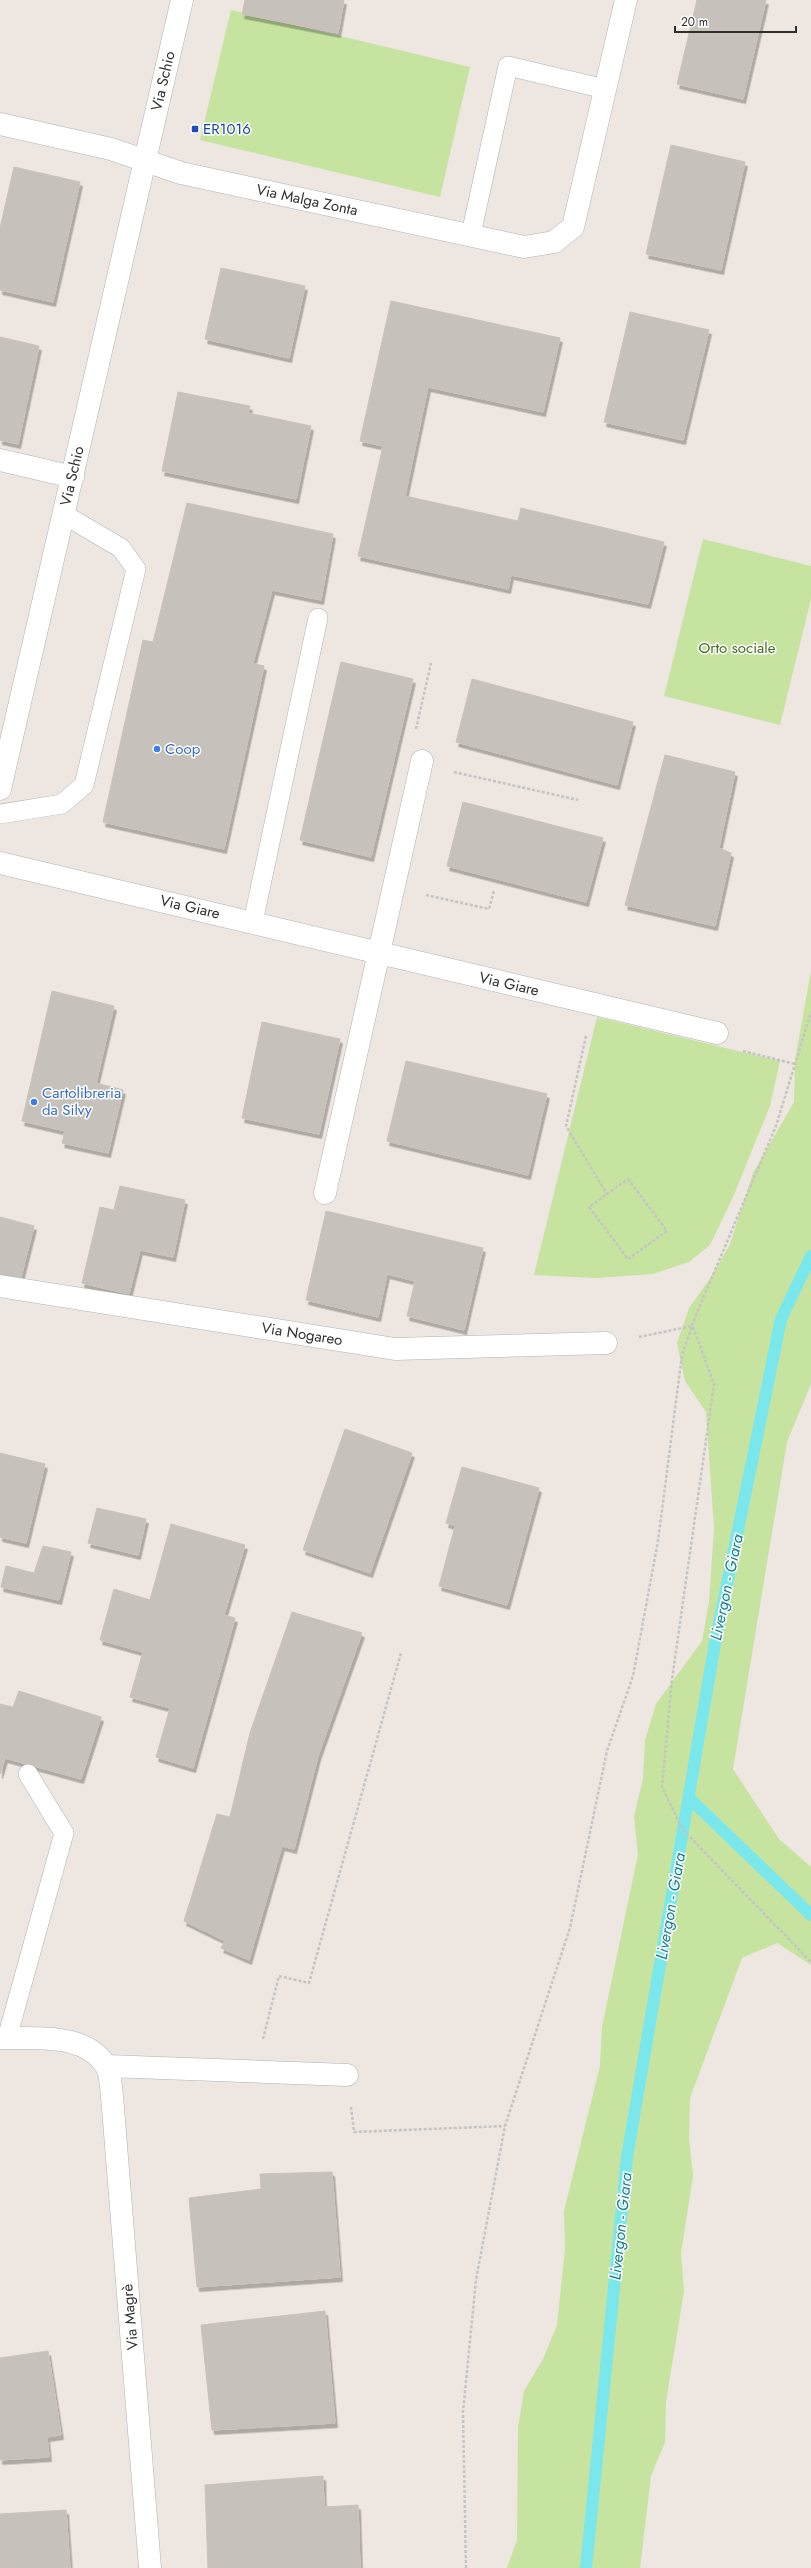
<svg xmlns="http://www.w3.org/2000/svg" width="811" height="2568" viewBox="0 0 811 2568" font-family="Jost,sans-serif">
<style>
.green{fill:#c6e3a0}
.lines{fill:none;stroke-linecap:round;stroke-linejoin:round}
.stream{stroke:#79e7ec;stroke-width:12}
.building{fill:#c7c1bc;stroke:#cac1ba;filter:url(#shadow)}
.lane-casing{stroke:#aeb3b9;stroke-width:20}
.street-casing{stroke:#aeb3b9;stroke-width:23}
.secondary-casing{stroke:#aeb3b9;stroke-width:23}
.path{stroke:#c4c4c4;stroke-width:2.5;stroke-dasharray:3 2;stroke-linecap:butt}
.lane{stroke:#fff;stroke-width:19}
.street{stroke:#fff;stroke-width:22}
.secondary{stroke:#fff;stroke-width:22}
.transit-dot{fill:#1a4fb4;stroke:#fff;stroke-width:1.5}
.shop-dot{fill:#3f7fe0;stroke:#fff;stroke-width:1.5}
.labels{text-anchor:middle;stroke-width:3;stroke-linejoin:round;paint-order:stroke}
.street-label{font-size:15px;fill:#2e2e2e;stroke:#fff}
.transit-label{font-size:15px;fill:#164399;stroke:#fff;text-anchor:start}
.park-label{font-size:15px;fill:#3f6b1e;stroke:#fff}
.shop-label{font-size:15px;fill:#366cbe;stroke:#fff;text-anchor:start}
.water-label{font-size:16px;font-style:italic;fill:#128190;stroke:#fff}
</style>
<defs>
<filter id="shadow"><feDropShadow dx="2.5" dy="4.5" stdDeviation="0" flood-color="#0004"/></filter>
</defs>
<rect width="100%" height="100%" fill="#eee6e1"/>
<path class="green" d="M231 10 470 67 440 197 200 140Z
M703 539 811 566V599L780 725 664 696Z
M811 971V1384L787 1442 733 1769 779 1839 811 1867V1965L777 1943 742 1958 690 2098 689 2138 693 2176 681 2253 684 2291 666 2402 665 2442 651 2476 640 2568H507L517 2540 518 2428 524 2391 543 2359 557 2325 565 2249 564 2211 600 2066 602 2027 638 1854 634 1816 643 1779 645 1740 656 1704 702 1641 709 1602 714 1528 706 1412 685 1381 677 1343 689 1308 711 1277 730 1244 753 1173 794 1102 795 1060Z
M597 1017 780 1061 770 1106 733 1197 710 1245 689 1262 653 1274 595 1278 534 1275Z"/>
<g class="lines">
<path class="stream" d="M689 1798 811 1915
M586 2568 627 2157 683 1830 715 1643 781 1319 811 1256"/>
</g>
<path class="building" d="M245 0H344L338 33 242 14Z
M697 0H766L743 99 677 84Z
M671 145 745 162 721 270 646 254Z
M14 167 80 182 53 302 0 290V228Z
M221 268 305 286 289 358 205 339Z
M391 301 560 338 543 412 428 387 405 496 518 521 521 508 664 542 648 604 511 575 508 589 358 556 383 446 360 441Z
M630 312 709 330 683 440 604 422Z
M0 337 39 346 18 444 0 440Z
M178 392 250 406 248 413 311 426 296 499 162 471Z
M187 503 333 534 321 600 272 590 253 663 153 642Z
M143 640 264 666 224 849 103 822Z
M341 662 413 679 371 857 300 840Z
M472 679 633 722 617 785 456 742Z
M665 755 735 772 719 848 731 853 715 926 625 905Z
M463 802 603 838 586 902 447 866Z
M52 991 114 1006 96 1083 123 1090 108 1153 62 1143 65 1131 22 1121Z
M262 1022 340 1039 319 1134 242 1118Z
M406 1061 547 1094 528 1175 387 1141Z
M120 1186 185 1200 173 1257 140 1250 148 1218 114 1209Z
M100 1207 148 1218 129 1294 82 1283Z
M326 1211 483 1248 464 1330 407 1316 415 1281 387 1274 378 1317 306 1300Z
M0 1217 34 1226 20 1281 0 1276Z
M345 1429 412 1453 370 1573 303 1550Z
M0 1453 45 1464 26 1543 0 1537Z
M462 1467 539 1488 507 1605 439 1586 455 1526 446 1523Z
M97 1508 146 1519 138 1555 88 1543Z
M171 1524 245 1545 224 1615 235 1618 193 1768 156 1757 170 1708 130 1697 143 1652 100 1640 114 1589 150 1600Z
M43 1546 71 1552 59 1600 1 1587 6 1566 34 1573Z
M292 1612 362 1633 318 1756 250 1733Z
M19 1691 101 1717 81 1779 5 1758 0 1774V1704L13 1707Z
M250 1733 318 1756 294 1849 282 1846 249 1960 221 1948 225 1941 184 1921 217 1814 230 1817Z
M332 2172 340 2277 197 2287 189 2198 261 2189 260 2174Z
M325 2311 335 2423 212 2430 201 2325Z
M48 2351 61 2435 47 2437 49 2457 0 2460V2358Z
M323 2476 324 2507 358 2505 360 2568H208L205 2485Z
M66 2510 70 2568H0V2514Z"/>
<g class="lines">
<defs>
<path id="lane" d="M471 234 508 66 605 89
M0 814 62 804 84 785 136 569 121 548 63 514
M253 922 318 618
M7 2038 64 1833 28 1774"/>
<path id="street" d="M0 124 111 149 181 173 524 247 554 242 573 227 626 0
M0 460 73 477
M0 863 717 1033
M325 1193 422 761
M0 1286 395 1349 606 1343
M0 2038C35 2039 85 2032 106 2066 111 2073 112 2099 113 2108L150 2568
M107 2066 347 2075"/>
<path id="secondary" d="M0 789 182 0"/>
</defs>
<use href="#lane" class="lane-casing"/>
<use href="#street" class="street-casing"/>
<use href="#secondary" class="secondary-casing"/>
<path class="path" d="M416 729 431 663
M454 772 578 800
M426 895 489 909 494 890
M586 1036 566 1126 607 1194
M743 1051 795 1064
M628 1179 667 1231 628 1259 589 1207Z
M693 1327 714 1384 672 1679 662 1787 683 1830 811 1962
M639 1337 692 1326
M263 2039 279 1976 309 1983 401 1653
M351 2107 354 2132 505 2126
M466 2568 463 2412 476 2280 505 2126 570 1928 607 1751 633 1676 658 1541 682 1355 696 1315 776 1126 811 1012"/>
<use href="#lane" class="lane"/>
<use href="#street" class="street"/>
<use href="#secondary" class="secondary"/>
</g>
<rect class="transit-dot" x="191" y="125" width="8" height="8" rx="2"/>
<g class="shop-dot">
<circle cx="157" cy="749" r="4"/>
<circle cx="34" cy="1102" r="4"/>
</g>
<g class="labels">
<g class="street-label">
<text transform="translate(163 81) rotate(-77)" y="5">Via Schio</text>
<text transform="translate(307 200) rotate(12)" y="5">Via Malga Zonta</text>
<text transform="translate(72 476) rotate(-77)" y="5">Via Schio</text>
<text transform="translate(190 907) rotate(13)" y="5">Via Giare</text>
<text transform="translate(509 984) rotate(13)" y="5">Via Giare</text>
<text transform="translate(302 1334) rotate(9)" y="5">Via Nogareo</text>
<text transform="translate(130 2317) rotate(-95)" y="5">Via Magrè</text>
</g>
<g class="transit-label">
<text x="203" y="134">ER1016</text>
</g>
<g class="park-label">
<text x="737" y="653">Orto sociale</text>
</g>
<g class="shop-label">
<text x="165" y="754">Coop</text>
<text x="42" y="1098">Cartolibreria<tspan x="42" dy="17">da Silvy</tspan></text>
</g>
<g class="water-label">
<text transform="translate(726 1587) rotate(-78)" y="6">Livergon - Giara</text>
<text transform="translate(670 1906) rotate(-80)" y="6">Livergon - Giara</text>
<text transform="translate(620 2226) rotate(-84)" y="6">Livergon - Giara</text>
</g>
</g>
<path d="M675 26v6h121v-6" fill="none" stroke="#2e2e2e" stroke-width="2"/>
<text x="681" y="26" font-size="12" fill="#2e2e2e" stroke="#ffffff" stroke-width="3" paint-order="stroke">20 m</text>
</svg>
